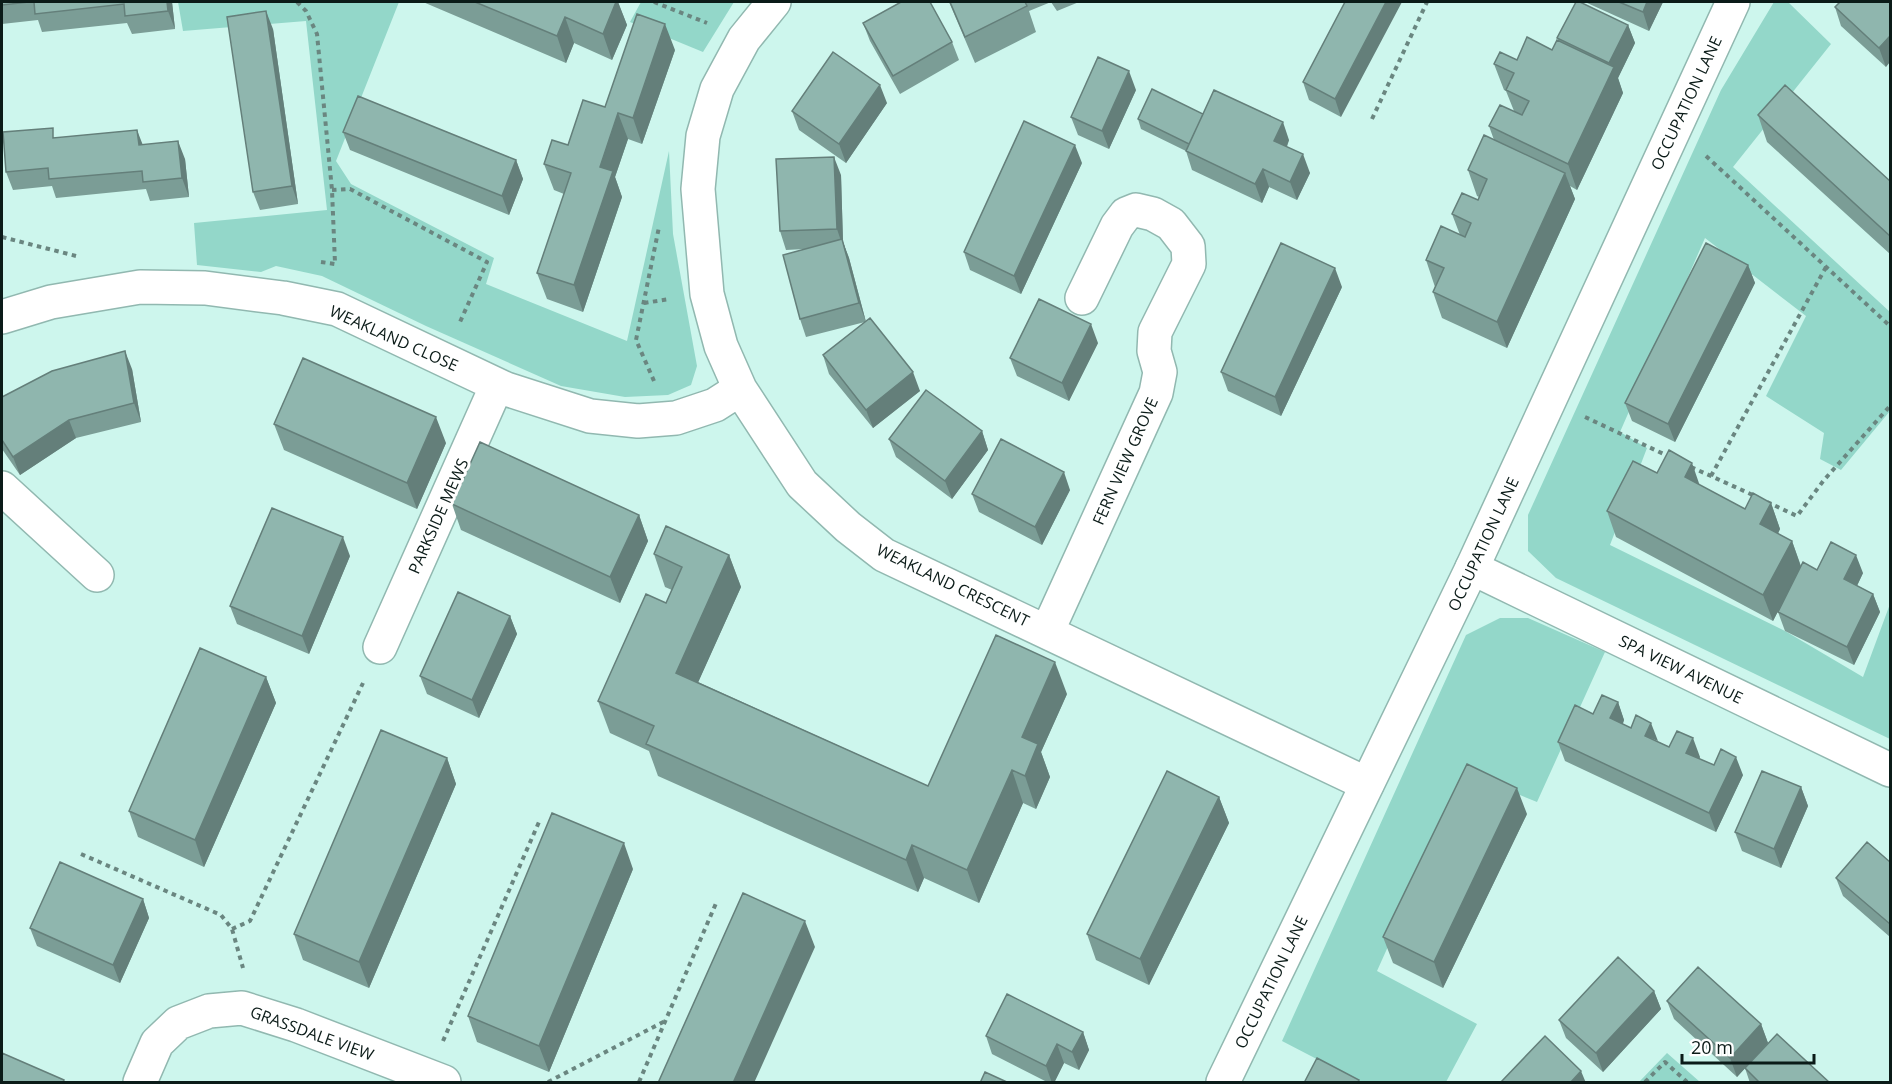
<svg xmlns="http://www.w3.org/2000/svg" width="1892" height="1084" viewBox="0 0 1892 1084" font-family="'Open Sans',sans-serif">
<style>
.green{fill:#93d7c9}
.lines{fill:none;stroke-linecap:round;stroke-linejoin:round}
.minor-casing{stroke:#91b8b0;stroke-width:36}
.tertiary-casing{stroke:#91b8b0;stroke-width:36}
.path{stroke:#6a8680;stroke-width:4;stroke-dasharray:4.5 4.5;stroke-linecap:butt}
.minor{stroke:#fff;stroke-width:33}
.tertiary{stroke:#fff;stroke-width:33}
.wall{fill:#7b9d96}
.shaded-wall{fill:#647f7a}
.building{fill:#8fb6ae;stroke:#647f7a;stroke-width:1.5}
.labels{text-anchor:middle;stroke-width:6;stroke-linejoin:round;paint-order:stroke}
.street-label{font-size:16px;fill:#0b1b18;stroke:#fff}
</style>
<rect width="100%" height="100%" fill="#cdf6ed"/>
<path class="green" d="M178 2H399L336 161 351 184 494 258 486 284 627 341 669 151 673 234 697 366 691 385 668 395 625 397 561 386 426 326 322 276 276 266 261 272 197 265 194 223 327 210 306 21 183 31Z
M641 2H734L703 52 630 22Z
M1774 2H1788L1831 44 1733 167 1890 312V411L1841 470 1820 459 1824 433 1766 396 1806 316 1705 238 1620 432 1647 448 1610 545 1785 631 1863 677 1890 604V739L1556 578 1528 551V515L1721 90Z
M1500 618H1528L1605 652 1537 802 1466 773 1377 971 1477 1024 1446 1082H1361L1282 1041 1466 635Z
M1667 1053 1700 1082H1639Z"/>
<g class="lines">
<defs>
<path id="minor" d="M774 2 744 39 717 89 703 136 698 189 707 294 721 346 740 389 802 484 848 527 884 555 1367 784
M2 317 51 302 140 287 205 288 283 298 337 309 506 389 590 416 638 421 676 418 715 405 740 389
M2 488 97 575
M1472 568 1890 770
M1047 632 1156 393 1160 372 1154 351 1155 332 1189 264 1188 246 1171 224 1153 214 1136 210 1126 214 1117 226 1082 298
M380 647 497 385
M140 1082 157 1043 178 1023 209 1011 242 1008 296 1025 444 1082"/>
<path id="tertiary" d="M1223 1082 1472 568 1733 2"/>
</defs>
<use href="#minor" class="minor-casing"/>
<use href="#tertiary" class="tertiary-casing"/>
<path class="path" d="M297 2 306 11 317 34 332 190 335 263
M654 2 707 23
M1372 119 1427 2
M1706 156 1890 326
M332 190 350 189 487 262 460 322
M2 237 76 256
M321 262 335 264
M644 303 670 299
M654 381 636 340 659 227
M1585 417 1670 457
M1691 467 1755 496
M1711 476 1826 267
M1767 502 1797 516 1824 480 1890 406
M81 854 221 915 232 929 243 968
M232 929 250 921 363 683
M443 1041 539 822
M548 1082 667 1020
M639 1082 717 901
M1645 1082 1665 1062 1687 1082"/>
<use href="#minor" class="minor"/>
<use href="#tertiary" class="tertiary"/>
</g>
<path class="wall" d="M2 2H172L175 29 132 34 127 23 42 32 38 20 2 24Z
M423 2H618L627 25 612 60 574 43 566 63Z
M949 2H1079L1057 11 1051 2 1029 11 1036 32 975 63Z
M1345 2 1341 117 1309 100 1303 82Z
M1585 2H1663L1649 31Z
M1890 2 1886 67 1841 26 1835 7Z
M863 23 952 42 959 60 900 94 870 41Z
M1628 25 1635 43 1618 78 1623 93 1577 190 1570 186 1575 199 1507 348 1442 318 1433 292 1435 287 1426 260 1460 235 1452 214 1478 200 1479 197 1477 196 1468 170 1494 140 1489 126 1514 111 1506 91 1504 90 1494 64 1517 60 1552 50 1559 41 1557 38Z
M273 29 298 204 260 210 253 192Z
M675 50 642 144 628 139 615 177 622 197 583 312 547 299 537 273 564 194 554 190 544 164 568 145 605 107Z
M1136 90 1109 149 1078 135 1071 117Z
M887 103 846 163 799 130 792 111Z
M1203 114 1289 140 1287 147 1310 173 1297 200 1269 187 1262 203 1192 170 1186 151 1141 129 1138 119Z
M1758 115 1890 181V254L1767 142Z
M343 132 516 160 523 179 509 215 350 150Z
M57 137 142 144 185 159 189 197 150 201 146 189 56 198 52 186 13 190 6 172Z
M1082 163 1021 294 970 270 964 252Z
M841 175 843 242 849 258 866 322 920 391 873 428 829 374 823 355 865 322 806 337 800 319 805 249 786 250 780 231Z
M1748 265 1755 283 1675 442 1632 421 1625 403Z
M1342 287 1281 416 1228 391 1221 372Z
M1098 343 1069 401 1017 376 1010 358Z
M132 369 141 422 76 438 20 475 2 449V397Z
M274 424 446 443 417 509 284 450Z
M982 431 988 450 952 499 896 457 889 439Z
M1657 473 1700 485 1745 509 1771 503 1780 529 1778 534 1792 541 1801 566 1817 570 1863 573 1857 586 1873 594 1880 612 1854 665 1785 631 1778 612 1789 589 1773 621 1616 537 1607 511Z
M1070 490 1042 545 979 512 972 494Z
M452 504 639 515 648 541 620 603 461 530Z
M654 554 729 555 741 587 698 682 928 786 1067 694 1041 752 1050 777 1036 809 1023 803 979 903 924 878 918 892 658 776 649 751 610 733 598 701 666 603 672 590 665 587Z
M350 556 309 654 237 624 230 606Z
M510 616 517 634 479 718 427 694 420 676Z
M266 677 276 703 204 867 138 837 129 811Z
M1618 702 1624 720 1623 724 1669 747 1700 757 1699 759 1714 765 1743 775 1716 832 1565 761 1558 742 1593 714Z
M447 758 456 784 369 988 303 960 294 934Z
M1801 787 1808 806 1781 868 1742 851 1735 832Z
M1219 797 1229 823 1149 985 1096 960 1087 934Z
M1527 814 1443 988 1393 963 1383 937Z
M1890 862V937L1843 896 1836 878Z
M633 869 549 1072 477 1042 468 1016Z
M143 899 149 918 120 983 37 946 30 928Z
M1654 991 1661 1009 1603 1072 1566 1038 1559 1020Z
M1667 1001 1761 1024 1768 1043 1737 1077 1674 1019Z
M1083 1032 1089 1050 1079 1070 1064 1063 1054 1083H1049L992 1054 986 1036Z
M1745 1068 1830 1083H1750Z"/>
<path class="shaded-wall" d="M167 2H172L175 29 168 11Z
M616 2H618L627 25 612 60 603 34Z
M1386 2H1402L1341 117 1335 99Z
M1647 2H1663L1649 31 1643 12Z
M266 11 273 29 298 204 292 186Z
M565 17 574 43 566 63 557 36Z
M665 24 675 50 642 144 633 118Z
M1628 25 1635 43 1618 78 1623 93 1577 190 1568 164 1612 71 1609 63Z
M1890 36V62L1886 67 1879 48Z
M1129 71 1136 90 1109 149 1102 131Z
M880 85 887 103 846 163 839 144Z
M618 113 628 139 615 177 622 197 583 312 574 285 600 167Z
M1283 122 1289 140 1281 160 1274 141Z
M137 130 144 148 139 145Z
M178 141 185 159 189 197 182 178Z
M1075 145 1082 163 1021 294 1014 276Z
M1303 154 1310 173 1297 200 1290 182Z
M834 157 841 175 843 242 849 258 866 322 859 303 843 247 837 229Z
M516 160 523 179 509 215 502 196Z
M1263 169 1269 187 1262 203 1255 184Z
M1565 173 1575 199 1507 348 1497 322Z
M1748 265 1755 283 1675 442 1668 424Z
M1335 268 1342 287 1281 416 1275 397Z
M1091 324 1098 343 1069 401 1062 383Z
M125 351 132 369 141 422 134 403Z
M913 372 920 391 873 428 866 410Z
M436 417 446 443 417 509 407 483Z
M69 420 76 438 20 475 13 457Z
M982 431 988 450 952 499 945 481Z
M1692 463 1701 489 1685 477Z
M1064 472 1070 490 1042 545 1035 527Z
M1771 503 1780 529 1769 550 1760 524Z
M639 515 648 541 620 603 610 577Z
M343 537 350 556 309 654 302 636Z
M1792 541 1801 567 1773 621 1763 595Z
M729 555 741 587 688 705 676 673Z
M1856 555 1863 573 1851 598 1844 579Z
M1873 594 1880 612 1854 665 1847 647Z
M510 616 517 634 479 718 472 700Z
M1055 662 1067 694 1041 752 1050 777 1036 809 1025 776 1022 737Z
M266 677 276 703 204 867 195 840Z
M1618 702 1624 720 1617 737 1610 718Z
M1651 723 1658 741 1645 736Z
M1693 738 1700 757 1693 771 1686 753Z
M1736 757 1743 775 1716 832 1709 813Z
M447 758 456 784 369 988 359 962Z
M1012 770 1023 803 979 903 967 870Z
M1801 787 1808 806 1781 868 1774 849Z
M1517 788 1527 814 1443 988 1434 962Z
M1219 797 1229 823 1149 985 1140 959Z
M624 843 633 869 549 1072 539 1046Z
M912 845 924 878 918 892 906 860Z
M143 899 149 918 120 983 113 965Z
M805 921 815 947 754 1083H733Z
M1654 991 1661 1009 1603 1072 1596 1053Z
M1761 1024 1768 1043 1737 1077 1730 1058Z
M1083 1032 1089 1050 1079 1070 1072 1052Z
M1057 1044 1064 1063 1054 1083H1052L1046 1066Z
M1581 1071 1586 1083H1570Z"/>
<path class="building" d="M2 2H29L2 5Z
M34 2H167L168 11 125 16 124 4 35 14Z
M475 2H616L603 34 565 17 557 36Z
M901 2H930L952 42 893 76 863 23Z
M950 2H1025L1027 6 965 37Z
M1345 2H1386L1335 99 1303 82Z
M1576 2H1580L1628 25 1609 63 1557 38Z
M1619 2H1647L1643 12Z
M1840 2H1890V36L1879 48 1835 7Z
M266 11 292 186 253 192 227 17Z
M637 14 665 24 633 118 618 113 600 167 613 171 574 285 537 273 571 173 544 164 552 140 568 145 583 100 605 107Z
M1527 37 1552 50 1557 40 1614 67 1568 164 1489 126 1500 105 1522 115 1529 101 1506 90 1514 73 1494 64 1500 52 1517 60Z
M833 52 880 85 839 144 792 111Z
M1098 57 1129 71 1102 131 1071 117Z
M1785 85 1890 181V236L1758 115Z
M1152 89 1203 114 1189 144 1138 119Z
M1214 90 1283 122 1274 141 1303 154 1290 182 1263 169 1255 184 1186 151Z
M358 96 516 160 502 196 343 132Z
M1024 121 1075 145 1014 276 964 252Z
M53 128V138L137 130 139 145 178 141 182 178 143 182 142 171 49 179 48 168 6 172 3 132Z
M1484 135 1565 173 1497 322 1433 292 1444 268 1426 260 1441 226 1465 237 1471 223 1452 214 1462 193 1478 200 1487 179 1468 170Z
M834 157 837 229 780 231 776 159Z
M842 239 859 303 800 319 783 255Z
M1281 243 1335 268 1275 397 1221 372Z
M1706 243 1748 265 1668 424 1625 403Z
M1039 299 1091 324 1062 383 1010 358Z
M870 318 913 372 866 410 823 355Z
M125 351 134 403 69 420 13 457 2 440V397L52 371Z
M303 358 436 417 407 483 274 424Z
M926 390 982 431 945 481 889 439Z
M1001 439 1064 472 1035 527 972 494Z
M480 442 639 515 610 577 452 504Z
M1669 450 1692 463 1685 477 1745 509 1753 493 1771 503 1760 524 1792 541 1763 595 1607 511 1633 461 1657 473Z
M272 508 343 537 302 636 230 606Z
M666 526 729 555 676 673 928 786 996 635 1055 662 1022 737 1038 744 1025 776 1012 770 967 870 912 845 906 860 646 744 654 726 598 701 646 594 666 603 682 567 654 554Z
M1831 542 1856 555 1844 579 1873 594 1847 647 1778 612 1803 562 1817 570Z
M458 592 510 616 472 700 420 676Z
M200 648 266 677 195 840 129 811Z
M1602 695 1618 702 1610 718 1631 728 1636 715 1651 723 1645 736 1669 747 1677 731 1693 738 1686 753 1714 765 1721 749 1736 757 1709 813 1558 742 1575 705 1593 714Z
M381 730 447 758 359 962 294 934Z
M1467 764 1517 788 1434 962 1383 937Z
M1167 771 1219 797 1140 959 1087 934Z
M1762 771 1801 787 1774 849 1735 832Z
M552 813 624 843 539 1046 468 1016Z
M1867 842 1890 862V924L1836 878Z
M60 862 143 899 113 965 30 928Z
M743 893 805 921 733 1083H658Z
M1618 957 1654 991 1596 1053 1559 1020Z
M1698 967 1761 1024 1730 1058 1667 1001Z
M1007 994 1083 1032 1072 1052 1057 1044 1046 1066 986 1036Z
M1777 1034 1830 1083H1760L1745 1068Z
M1545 1036 1581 1071 1570 1083H1500Z
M2 1053 64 1080 63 1083H2Z
M1317 1058 1359 1080 1357 1083H1304Z
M985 1072 1009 1083H980Z"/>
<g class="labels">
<g class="street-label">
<text transform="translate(1686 103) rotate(-65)" y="6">OCCUPATION LANE</text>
<text transform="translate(394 338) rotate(24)" y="6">WEAKLAND CLOSE</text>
<text transform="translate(1125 461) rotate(-66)" y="6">FERN VIEW GROVE</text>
<text transform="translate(438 516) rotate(-66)" y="6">PARKSIDE MEWS</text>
<text transform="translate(1483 544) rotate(-65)" y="6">OCCUPATION LANE</text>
<text transform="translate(953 585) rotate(26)" y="6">WEAKLAND CRESCENT</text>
<text transform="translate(1681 669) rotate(26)" y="6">SPA VIEW AVENUE</text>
<text transform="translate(1271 982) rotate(-64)" y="6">OCCUPATION LANE</text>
<text transform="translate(312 1033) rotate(20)" y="6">GRASSDALE VIEW</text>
</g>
</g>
<rect width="1892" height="1084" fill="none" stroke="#0b1b18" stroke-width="6"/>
<path d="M1682 1054v9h132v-9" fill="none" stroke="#0b1b18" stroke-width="3"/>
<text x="1691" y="1054" font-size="18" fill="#0b1b18" stroke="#ffffff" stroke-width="4.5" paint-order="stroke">20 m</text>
</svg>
